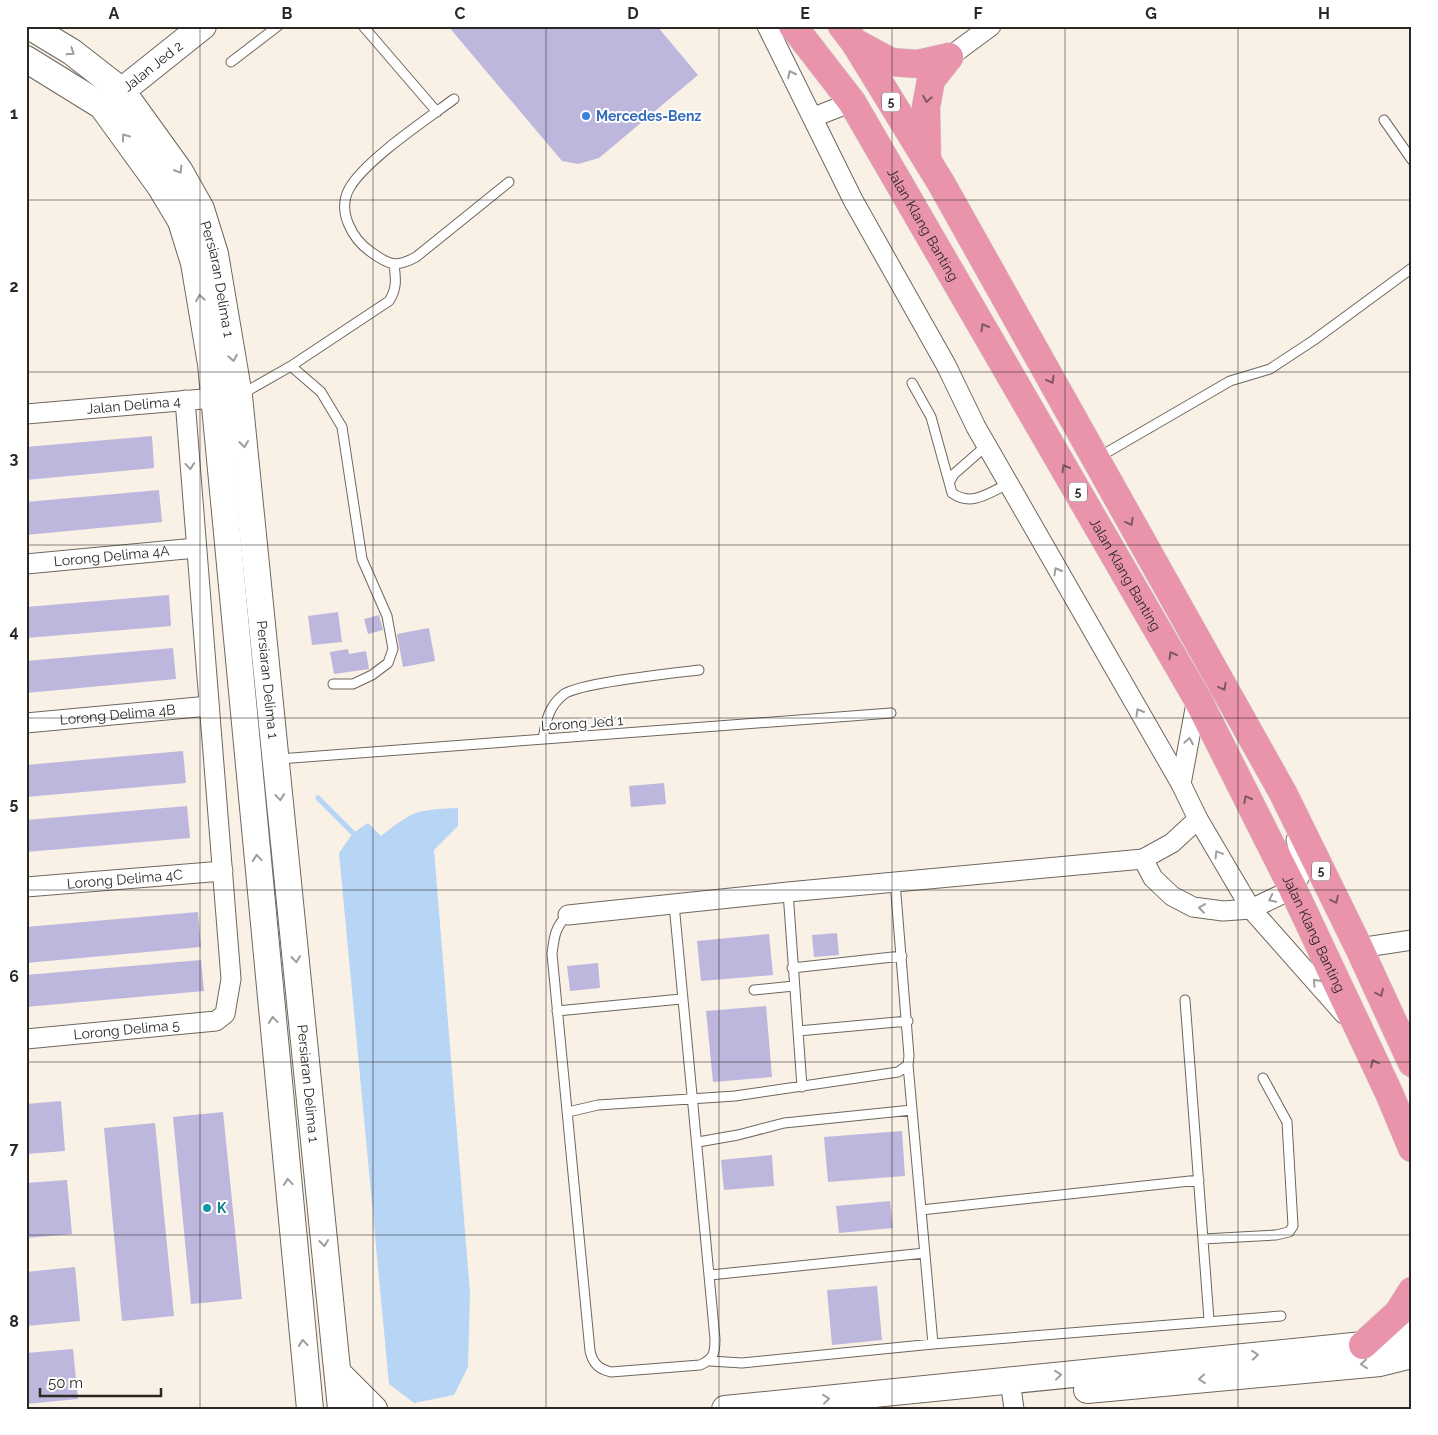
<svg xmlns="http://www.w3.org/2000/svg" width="1438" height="1435" viewBox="0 0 1438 1435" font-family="Raleway,sans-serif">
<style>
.water{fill:#b7d5f5}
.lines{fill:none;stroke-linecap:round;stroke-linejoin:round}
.stream{stroke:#b7d5f5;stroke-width:5}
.building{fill:#bdb7de}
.lane-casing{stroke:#6f675e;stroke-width:11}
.street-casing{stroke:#6f675e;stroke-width:21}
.secondary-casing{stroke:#6f675e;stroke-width:28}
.highway-casing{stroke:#d0d0cf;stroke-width:29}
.lane{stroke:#fff;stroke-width:9}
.street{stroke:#fff;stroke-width:19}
.secondary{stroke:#fff;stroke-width:26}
.highway{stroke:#ea94ac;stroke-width:28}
.oneway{stroke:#a09e9c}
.oneway2{stroke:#815961}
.grid{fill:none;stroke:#2b2824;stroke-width:1;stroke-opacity:0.55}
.shop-dot{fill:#3f7fe0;stroke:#fff;stroke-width:2}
.culture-dot{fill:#0f9aa8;stroke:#fff;stroke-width:2}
.labels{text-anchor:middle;stroke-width:4;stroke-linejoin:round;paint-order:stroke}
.shield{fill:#fff;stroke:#6b6866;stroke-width:1}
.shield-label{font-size:12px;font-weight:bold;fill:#2b2824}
.street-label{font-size:14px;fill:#2b2824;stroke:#fff}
.shop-label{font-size:14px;font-weight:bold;fill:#366cbe;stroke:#fff;text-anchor:start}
.culture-label{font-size:14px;font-weight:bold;fill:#0d838f;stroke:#fff;text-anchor:start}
.neatline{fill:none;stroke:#2b2824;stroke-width:2}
.grid-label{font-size:16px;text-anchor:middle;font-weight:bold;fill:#2b2824}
</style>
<rect width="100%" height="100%" fill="#f9f0e6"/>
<path class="water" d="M458 808V826L434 850 470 1293 468 1367 454 1395 414 1403 389 1384 339 853 353 833 368 823 381 836C414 810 416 810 458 808Z"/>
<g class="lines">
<path class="stream" d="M318 798 353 833"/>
</g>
<path class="building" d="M448 26H657L698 75 599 158 578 164 562 161Z
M152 436 154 468 26 480V447Z
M159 490 162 522 26 535V502Z
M169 595 171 626 26 638V607Z
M338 612 342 642 312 645 308 616Z
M379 615 383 630 368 634 364 619Z
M429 628 435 661 403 667 397 634Z
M173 648 176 679 26 693V661Z
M348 649 349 654 366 651 369 669 334 674 330 652Z
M183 751 186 783 26 797V765Z
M664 783 666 804 631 807 629 786Z
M187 806 190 838 26 852V820Z
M198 912 201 947 26 963V927Z
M837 933 839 955 814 957 812 935Z
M769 934 773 975 701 981 697 941Z
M201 960 204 991 26 1007V975Z
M598 963 600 988 570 991 567 966Z
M766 1006 772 1077 713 1082 706 1011Z
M61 1101 65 1151 26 1154V1104Z
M223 1112 242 1299 191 1304 173 1117Z
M155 1123 174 1316 122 1321 104 1128Z
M902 1131 905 1176 828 1182 824 1137Z
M772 1155 774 1186 724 1190 721 1160Z
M67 1180 72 1234 26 1238V1183Z
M890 1201 893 1228 839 1233 836 1206Z
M75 1267 80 1321 26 1326V1272Z
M877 1286 882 1340 832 1345 827 1290Z
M73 1349 78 1399 26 1404V1353Z"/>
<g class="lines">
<defs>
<path id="lane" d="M363 26 437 112
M231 62 278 26
M454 99C427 119 364 161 349 189 337 211 352 239 371 252 389 265 396 268 416 257L509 182
M1384 120 1412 160
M291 366 321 392 342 427 362 559 387 616 393 649 388 663 372 675 353 684H333
M912 383 931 417 952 493C972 507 988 493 1008 484
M242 394 291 366 389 301C397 289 396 279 394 265
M1099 457 1230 381 1270 369 1314 340 1412 268
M950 481 954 474 986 446
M543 739C546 722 548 707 563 695 577 683 675 673 699 670
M279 759 891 713
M788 892 802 1087
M568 915C555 926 554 938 552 954L590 1351C593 1364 599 1369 611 1372L700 1365C714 1359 715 1353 715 1339L674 904
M792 968 902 956
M754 990 794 986
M1185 1000 1209 1320
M557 1011 681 999
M798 1031 908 1021
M568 1112 598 1105 735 1096 898 1072 908 1065 909 1056 895 882
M698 1142 738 1135 784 1123 912 1110
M921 1210 1199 1180
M1203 1239 1276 1235 1289 1232 1293 1226 1287 1122 1263 1078
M710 1275 925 1253
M933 1344 1281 1316
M710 1361 742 1363 933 1344 908 1065"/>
<g id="street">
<path d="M767 26 853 200 946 365 976 427 1181 784 1198 819 1251 909 1344 1014"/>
<path d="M949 57 991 26"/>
<path d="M814 117 852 102"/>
<path id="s1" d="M26 414 227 397"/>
<path id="s2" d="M26 564 196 548"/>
<path id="s3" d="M26 723 209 706"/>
<path d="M1181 784 1197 698"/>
<path d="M1143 859 1153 878 1172 896 1193 907 1223 911 1251 909 1293 889 1304 868 1296 840"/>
<path id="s4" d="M26 887 223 871"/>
<path d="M568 915 788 892 1143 859 1172 843 1198 819"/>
<path d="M1359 948 1412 940"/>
<path id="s5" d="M26 1039 216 1021 225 1014 231 979 185 400"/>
<path d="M1010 1380 1014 1409"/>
</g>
<g id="secondary">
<path id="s6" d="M29 26 72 52 122 91 179 170 201 209 215 254 239 396 341 1409"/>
<path d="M26 59 102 106 160 186 181 221 194 263 211 364 310 1409"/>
<path id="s7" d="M109 101 203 26"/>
<path d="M338 1373 374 1409"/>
<path d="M1087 1390 1380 1363 1412 1355"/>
<path d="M725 1409 1363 1345 1412 1330"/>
</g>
<g id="highway">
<path id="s8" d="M793 26 852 102 1197 698 1293 889 1389 1093 1412 1148"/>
<path d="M842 26 855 43 941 183 1283 793 1359 948 1412 1063"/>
<path d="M856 43 891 62 918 64 949 57"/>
<path d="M927 158 926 107 931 80 949 57"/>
<path d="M1363 1345 1398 1313 1412 1291"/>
</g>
</defs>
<use href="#lane" class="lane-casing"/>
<use href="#street" class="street-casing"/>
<use href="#secondary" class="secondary-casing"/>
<use href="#highway" class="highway-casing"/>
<use href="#lane" class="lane"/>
<use href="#street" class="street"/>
<use href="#secondary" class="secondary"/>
<use href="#highway" class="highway"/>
</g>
<defs><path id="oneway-chevron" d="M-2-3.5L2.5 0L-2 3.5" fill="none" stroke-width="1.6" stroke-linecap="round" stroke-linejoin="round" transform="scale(1.25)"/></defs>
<g class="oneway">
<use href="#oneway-chevron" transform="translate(71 52) rotate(34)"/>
<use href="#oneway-chevron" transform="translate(791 74) rotate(-117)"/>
<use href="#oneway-chevron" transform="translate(125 137) rotate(-126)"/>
<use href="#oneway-chevron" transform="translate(179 170) rotate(58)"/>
<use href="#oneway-chevron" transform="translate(200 298) rotate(-99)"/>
<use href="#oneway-chevron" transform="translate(233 358) rotate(80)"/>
<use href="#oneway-chevron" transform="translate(244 444) rotate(84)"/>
<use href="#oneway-chevron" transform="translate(190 466) rotate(85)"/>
<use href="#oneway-chevron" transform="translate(1057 571) rotate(-120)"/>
<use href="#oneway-chevron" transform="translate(1139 712) rotate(-120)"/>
<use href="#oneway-chevron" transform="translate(1189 741) rotate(-80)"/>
<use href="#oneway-chevron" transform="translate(280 797) rotate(84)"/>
<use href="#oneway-chevron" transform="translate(1218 854) rotate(-121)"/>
<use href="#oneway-chevron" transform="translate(257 858) rotate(-95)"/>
<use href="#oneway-chevron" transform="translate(1272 899) rotate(154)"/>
<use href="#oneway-chevron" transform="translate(1202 908) rotate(-172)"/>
<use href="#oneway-chevron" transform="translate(296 959) rotate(84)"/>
<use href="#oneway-chevron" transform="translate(1316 982) rotate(-132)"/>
<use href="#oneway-chevron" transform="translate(273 1020) rotate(-95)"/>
<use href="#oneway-chevron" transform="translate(288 1182) rotate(-95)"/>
<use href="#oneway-chevron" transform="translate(324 1243) rotate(84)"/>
<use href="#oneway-chevron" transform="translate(303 1343) rotate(-95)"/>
<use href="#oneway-chevron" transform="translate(1255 1355) rotate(-5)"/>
<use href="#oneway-chevron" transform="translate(1364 1364) rotate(175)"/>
<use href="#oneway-chevron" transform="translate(1058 1375) rotate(-6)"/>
<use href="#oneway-chevron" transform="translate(1202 1379) rotate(175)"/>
<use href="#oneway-chevron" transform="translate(826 1399) rotate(-6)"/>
</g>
<g class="oneway2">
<use href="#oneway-chevron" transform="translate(927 99) rotate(100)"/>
<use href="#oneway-chevron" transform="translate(984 327) rotate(-120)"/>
<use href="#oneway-chevron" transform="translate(1051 380) rotate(61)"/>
<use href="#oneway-chevron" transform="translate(1065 468) rotate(-120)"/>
<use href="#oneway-chevron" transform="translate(1130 522) rotate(61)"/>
<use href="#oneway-chevron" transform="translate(1172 655) rotate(-120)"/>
<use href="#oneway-chevron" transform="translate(1223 687) rotate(61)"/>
<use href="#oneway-chevron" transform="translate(1247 799) rotate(-117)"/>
<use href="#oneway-chevron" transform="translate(1335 900) rotate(64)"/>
<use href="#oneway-chevron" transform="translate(1380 993) rotate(65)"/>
<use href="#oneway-chevron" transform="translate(1374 1063) rotate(-115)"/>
</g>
<path class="grid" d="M200 26V1409M373 26V1409M546 26V1409M719 26V1409M892 26V1409M1065 26V1409M1238 26V1409M26 200H1412M26 372H1412M26 545H1412M26 718H1412M26 890H1412M26 1062H1412M26 1235H1412"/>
<circle class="shop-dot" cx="586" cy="116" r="5"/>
<circle class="culture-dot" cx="207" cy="1208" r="5"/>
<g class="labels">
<g class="shield">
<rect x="882" y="92.5" width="18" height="19" rx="4"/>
<rect x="1069" y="482.5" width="18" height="19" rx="4"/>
<rect x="1312" y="861.5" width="18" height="19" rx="4"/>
</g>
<g class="shield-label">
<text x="891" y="106">5</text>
<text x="1078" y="496">5</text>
<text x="1321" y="875">5</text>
</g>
<g class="street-label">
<text dy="5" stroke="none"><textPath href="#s7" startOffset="56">Jalan Jed 2</textPath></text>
<text dy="5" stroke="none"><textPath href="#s8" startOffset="238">Jalan Klang Banting</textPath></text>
<text dy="5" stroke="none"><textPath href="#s6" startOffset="328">Persiaran Delima 1</textPath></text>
<text dy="5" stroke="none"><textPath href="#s1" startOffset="108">Jalan Delima 4</textPath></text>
<text dy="5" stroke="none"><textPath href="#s2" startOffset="86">Lorong Delima 4A</textPath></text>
<text dy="5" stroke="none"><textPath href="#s8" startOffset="642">Jalan Klang Banting</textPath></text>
<text dy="5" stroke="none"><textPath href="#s6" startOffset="732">Persiaran Delima 1</textPath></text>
<text dy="5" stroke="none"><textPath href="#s3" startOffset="92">Lorong Delima 4B</textPath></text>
<text transform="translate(582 723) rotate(-4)" y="5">Lorong Jed 1</text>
<text dy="5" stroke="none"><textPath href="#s4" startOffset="99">Lorong Delima 4C</textPath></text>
<text dy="5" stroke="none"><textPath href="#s8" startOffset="1048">Jalan Klang Banting</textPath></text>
<text dy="5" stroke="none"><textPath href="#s5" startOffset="101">Lorong Delima 5</textPath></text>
<text dy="5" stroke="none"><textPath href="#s6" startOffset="1138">Persiaran Delima 1</textPath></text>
</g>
<g class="shop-label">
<text x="596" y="121">Mercedes-Benz</text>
</g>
<g class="culture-label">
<text x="217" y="1213">K</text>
</g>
</g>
<rect width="1438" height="1435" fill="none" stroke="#ffffff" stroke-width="55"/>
<path d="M40 1388v8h121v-8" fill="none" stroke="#2b2824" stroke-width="2.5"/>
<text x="48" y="1388" font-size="15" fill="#2b2824" stroke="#ffffff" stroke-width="4" paint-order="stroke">50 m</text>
<rect x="28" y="28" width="1382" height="1380" class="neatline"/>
<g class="grid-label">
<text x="114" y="19">A</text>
<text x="287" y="19">B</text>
<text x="460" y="19">C</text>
<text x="633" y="19">D</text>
<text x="805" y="19">E</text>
<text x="978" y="19">F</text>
<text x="1151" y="19">G</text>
<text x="1324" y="19">H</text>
<text x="14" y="119">1</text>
<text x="14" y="292">2</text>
<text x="14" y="464">3</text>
<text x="14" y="637">4</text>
<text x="14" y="809">5</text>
<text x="14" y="982">6</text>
<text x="14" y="1154">7</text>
<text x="14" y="1327">8</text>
</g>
</svg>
